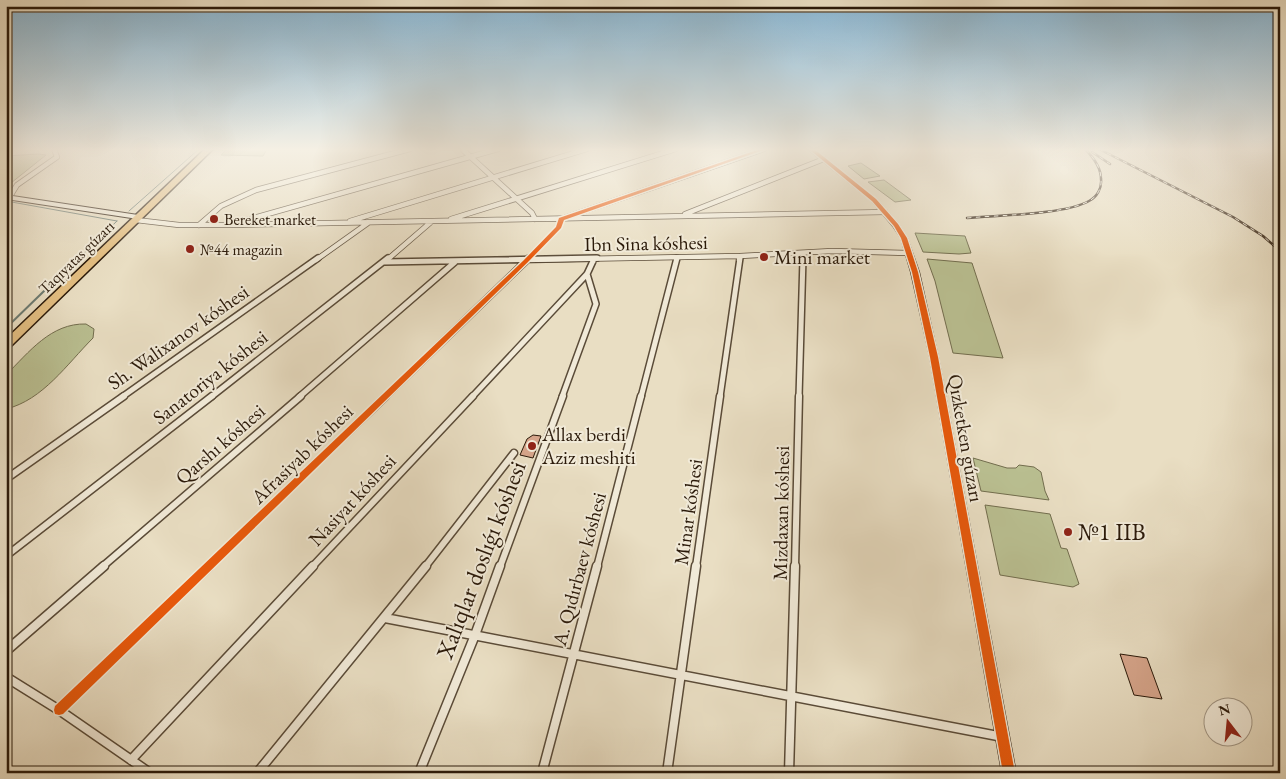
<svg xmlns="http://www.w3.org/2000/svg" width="1286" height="779" viewBox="0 0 1286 779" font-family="'EB Garamond',serif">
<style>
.green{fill:#bac092;stroke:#726d4e}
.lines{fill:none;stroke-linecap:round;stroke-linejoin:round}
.stream-far1{stroke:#6c7b72;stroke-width:1}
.stream{stroke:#6c7b72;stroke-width:2}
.building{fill:#d6a58b;stroke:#2b1a0a}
.street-far3-casing{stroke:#5a4b38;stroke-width:6}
.street-far2-casing{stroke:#5a4b38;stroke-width:8}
.street-far1-casing{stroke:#5a4b38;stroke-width:9}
.street-casing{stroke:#5a4b38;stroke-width:11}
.secondary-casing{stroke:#2b1a0a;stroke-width:2}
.highway-casing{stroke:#2b1a0a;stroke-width:3}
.street-far3{stroke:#f1ead8;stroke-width:4.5}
.street-far2{stroke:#f1ead8;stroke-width:5}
.street-far1{stroke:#f1ead8;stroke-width:6}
.street{stroke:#f1ead8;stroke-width:8}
.secondary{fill:#f1ead8;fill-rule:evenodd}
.highway{fill:#e4bf82;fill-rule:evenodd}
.rail-casing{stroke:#2b1a0a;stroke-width:2.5}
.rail{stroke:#f1ead8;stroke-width:1;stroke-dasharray:4.5;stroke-linecap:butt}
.cycleway-casing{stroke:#f1ead8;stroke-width:3}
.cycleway{fill:#e8590c;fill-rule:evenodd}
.poi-dot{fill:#8f2418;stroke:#f1ead8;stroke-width:2}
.labels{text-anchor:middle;stroke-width:4;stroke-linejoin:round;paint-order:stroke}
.far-poi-label{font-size:16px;fill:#2b1a0a;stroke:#f1ead8;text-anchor:start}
.far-street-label{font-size:16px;fill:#2b1a0a;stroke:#f1ead8}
.street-label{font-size:20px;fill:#2b1a0a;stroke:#f1ead8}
.poi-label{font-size:20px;fill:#2b1a0a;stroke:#f1ead8;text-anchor:start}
.near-poi-label{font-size:24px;fill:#2b1a0a;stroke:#f1ead8;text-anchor:start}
.near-street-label{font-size:24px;fill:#2b1a0a;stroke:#f1ead8}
</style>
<rect width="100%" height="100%" fill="#e9dec3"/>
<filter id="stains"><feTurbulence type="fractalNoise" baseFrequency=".004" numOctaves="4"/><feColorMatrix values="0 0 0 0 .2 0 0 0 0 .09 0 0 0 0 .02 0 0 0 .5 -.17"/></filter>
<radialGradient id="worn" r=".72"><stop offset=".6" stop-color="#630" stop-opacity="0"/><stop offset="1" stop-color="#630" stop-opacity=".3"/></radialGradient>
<path class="green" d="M227 149H267L263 156 221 155Z
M38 154 46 155 6 187V156Z
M861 163 880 176 864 179 848 166Z
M884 180 911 200 895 202 868 182Z
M915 233 965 236 971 253 959 254 923 252Z
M927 259 972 263 1003 358 953 353 935 281Z
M86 324 94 329 93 338C67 364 43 400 6 409V375C29 352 51 323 86 324Z
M973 458 1007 468H1016L1019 465 1034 467 1041 472 1045 491 1049 500 981 491Z
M985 505 1050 514 1061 548 1067 549 1079 584 1073 587 1000 575Z"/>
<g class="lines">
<path class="stream-far1" d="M6 201 117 221
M129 211 199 149
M77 260 117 221"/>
<path class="stream" d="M6 328 78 258"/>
</g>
<path class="building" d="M533 435 541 436 533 458 520 455 527 439Z
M1120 654 1147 658 1162 699 1134 695Z"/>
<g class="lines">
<defs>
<path id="street-far3" d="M462 149 532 213 535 219
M9 198 17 185 57 157 54 149
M685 214 824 159
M451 219 676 149
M136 220 179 225H231L885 212
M350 221 587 149
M236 223 498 149
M199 225 221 206 256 190 410 149
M316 260 368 223
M387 260 431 222
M523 260 740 256 832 251 908 253
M527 260 559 227 561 219 764 149
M739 260 740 256
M803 260V253"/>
<path id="street-far2" d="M384 262 597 258
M122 397 318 258
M211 397 388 258
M299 397 455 262
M385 397 529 258
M472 397 587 274 594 259
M562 397 596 304 587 274
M641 397 677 258
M720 397 740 258
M799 397 803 258"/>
<path id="street-far1" d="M6 479 124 396
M6 556 212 396
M102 567 301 396
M207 567 386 396
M312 567 473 396
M425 567 514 453
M500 567 563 396
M597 567 641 396
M696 567 720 396
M795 567 799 396"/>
<path id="street" d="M385 618 1003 737
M6 651 104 566
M6 677 59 710 150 773
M59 710 209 566
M131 760 313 566
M257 773 426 566
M419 773 475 635 500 566
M542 773 597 566
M667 773 696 566
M789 773 795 566"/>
<path id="secondary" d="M808 149H814L876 199 898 224 907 238 919 272 938 357 1016 773H1002L930 357 911 272 901 238 893 226 872 201Z
M6 195 138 215 141 217 138 219 6 199Z"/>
<path id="highway" d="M205 149H213L10 347 6 348V339Z"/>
</defs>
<use href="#street-far3" class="street-far3-casing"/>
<use href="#street-far2" class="street-far2-casing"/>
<use href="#street-far1" class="street-far1-casing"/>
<use href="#street" class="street-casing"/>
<use href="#secondary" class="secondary-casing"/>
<use href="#highway" class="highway-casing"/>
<use href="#street-far3" class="street-far3"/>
<use href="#street-far2" class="street-far2"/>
<use href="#street-far1" class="street-far1"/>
<use href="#street" class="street"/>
<use href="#secondary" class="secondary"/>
<use href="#highway" class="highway"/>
<defs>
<path id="rail" d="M1099 149 1233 217 1263 236 1280 251
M1092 152 1110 164
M967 218C997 215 1064 215 1089 201 1097 197 1102 188 1101 179 1101 167 1093 157 1085 149"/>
</defs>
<use href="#rail" class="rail-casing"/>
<use href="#rail" class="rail"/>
<defs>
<path id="cycleway" d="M760 149H766L564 220 561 228 528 262 63 714 59 715 55 714 54 710 55 706 524 260 556 227 559 218Z
M809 149H814L876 199 898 224 907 238 918 272 938 357 1015 773H1003L930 357 912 272 901 238 894 226 872 201Z"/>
</defs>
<use href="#cycleway" class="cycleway-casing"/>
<use href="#cycleway" class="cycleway"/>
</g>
<linearGradient id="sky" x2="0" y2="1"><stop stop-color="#88b7d5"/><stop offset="0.58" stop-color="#f5f0e4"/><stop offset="1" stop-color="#f5f0e4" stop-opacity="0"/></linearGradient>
<rect width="1286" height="258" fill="url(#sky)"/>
<g class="poi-dot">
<circle cx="214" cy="219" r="5"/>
<circle cx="190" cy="249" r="5"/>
<circle cx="764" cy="257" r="5"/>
<circle cx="532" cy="446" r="5"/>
<circle cx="1068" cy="532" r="5"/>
</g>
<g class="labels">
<g class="far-poi-label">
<text x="224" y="225">Bereket market</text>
<text x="200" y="255">№44 magazin</text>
</g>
<g class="far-street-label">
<text transform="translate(76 257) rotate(-44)" y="6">Taqıyatas gúzarı</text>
</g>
<g class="street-label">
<text transform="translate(646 243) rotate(-1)" y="7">Ibn Sina kóshesi</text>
<text transform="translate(178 337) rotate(-35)" y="7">Sh. Walixanov kóshesi</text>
<text transform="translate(210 377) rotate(-38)" y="7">Sanatoriya kóshesi</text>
<text transform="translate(966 438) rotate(80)" y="7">Qızketken gúzarı</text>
<text transform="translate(220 444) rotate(-41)" y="7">Qarshı kóshesi</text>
<text transform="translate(302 454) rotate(-44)" y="7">Afrasiyab kóshesi</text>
<text transform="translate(352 500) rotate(-47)" y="7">Nasiyat kóshesi</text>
<text transform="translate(688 512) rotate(-82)" y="7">Minar kóshesi</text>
<text transform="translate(781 513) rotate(-89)" y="7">Mizdaxan kóshesi</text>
<text transform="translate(579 569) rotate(-75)" y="7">A. Qıdırbaev kóshesi</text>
</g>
<g class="poi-label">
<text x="774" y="264">Mini market</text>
<text x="542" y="441">Allax berdi<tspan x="542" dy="23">Aziz meshiti</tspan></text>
</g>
<g class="near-poi-label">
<text x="1078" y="540">№1 IIB</text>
</g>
<g class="near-street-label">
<text transform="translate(481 560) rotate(-69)" y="8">Xalıqlar doslıǵı kóshesi</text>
</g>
</g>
<rect width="1286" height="779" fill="none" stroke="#e9dec3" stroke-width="25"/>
<rect x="8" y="8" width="1271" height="764" fill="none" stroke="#2b1a0a" stroke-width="2.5"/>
<rect x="12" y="12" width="1261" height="754" fill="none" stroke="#2b1a0a"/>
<g transform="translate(1228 722) rotate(344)"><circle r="24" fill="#f1ead8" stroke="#a29786"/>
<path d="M0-4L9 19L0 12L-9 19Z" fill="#8f2418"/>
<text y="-8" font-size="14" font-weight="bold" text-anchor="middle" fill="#2b1a0a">N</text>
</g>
<rect width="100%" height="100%" filter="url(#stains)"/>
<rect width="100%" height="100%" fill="url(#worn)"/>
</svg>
